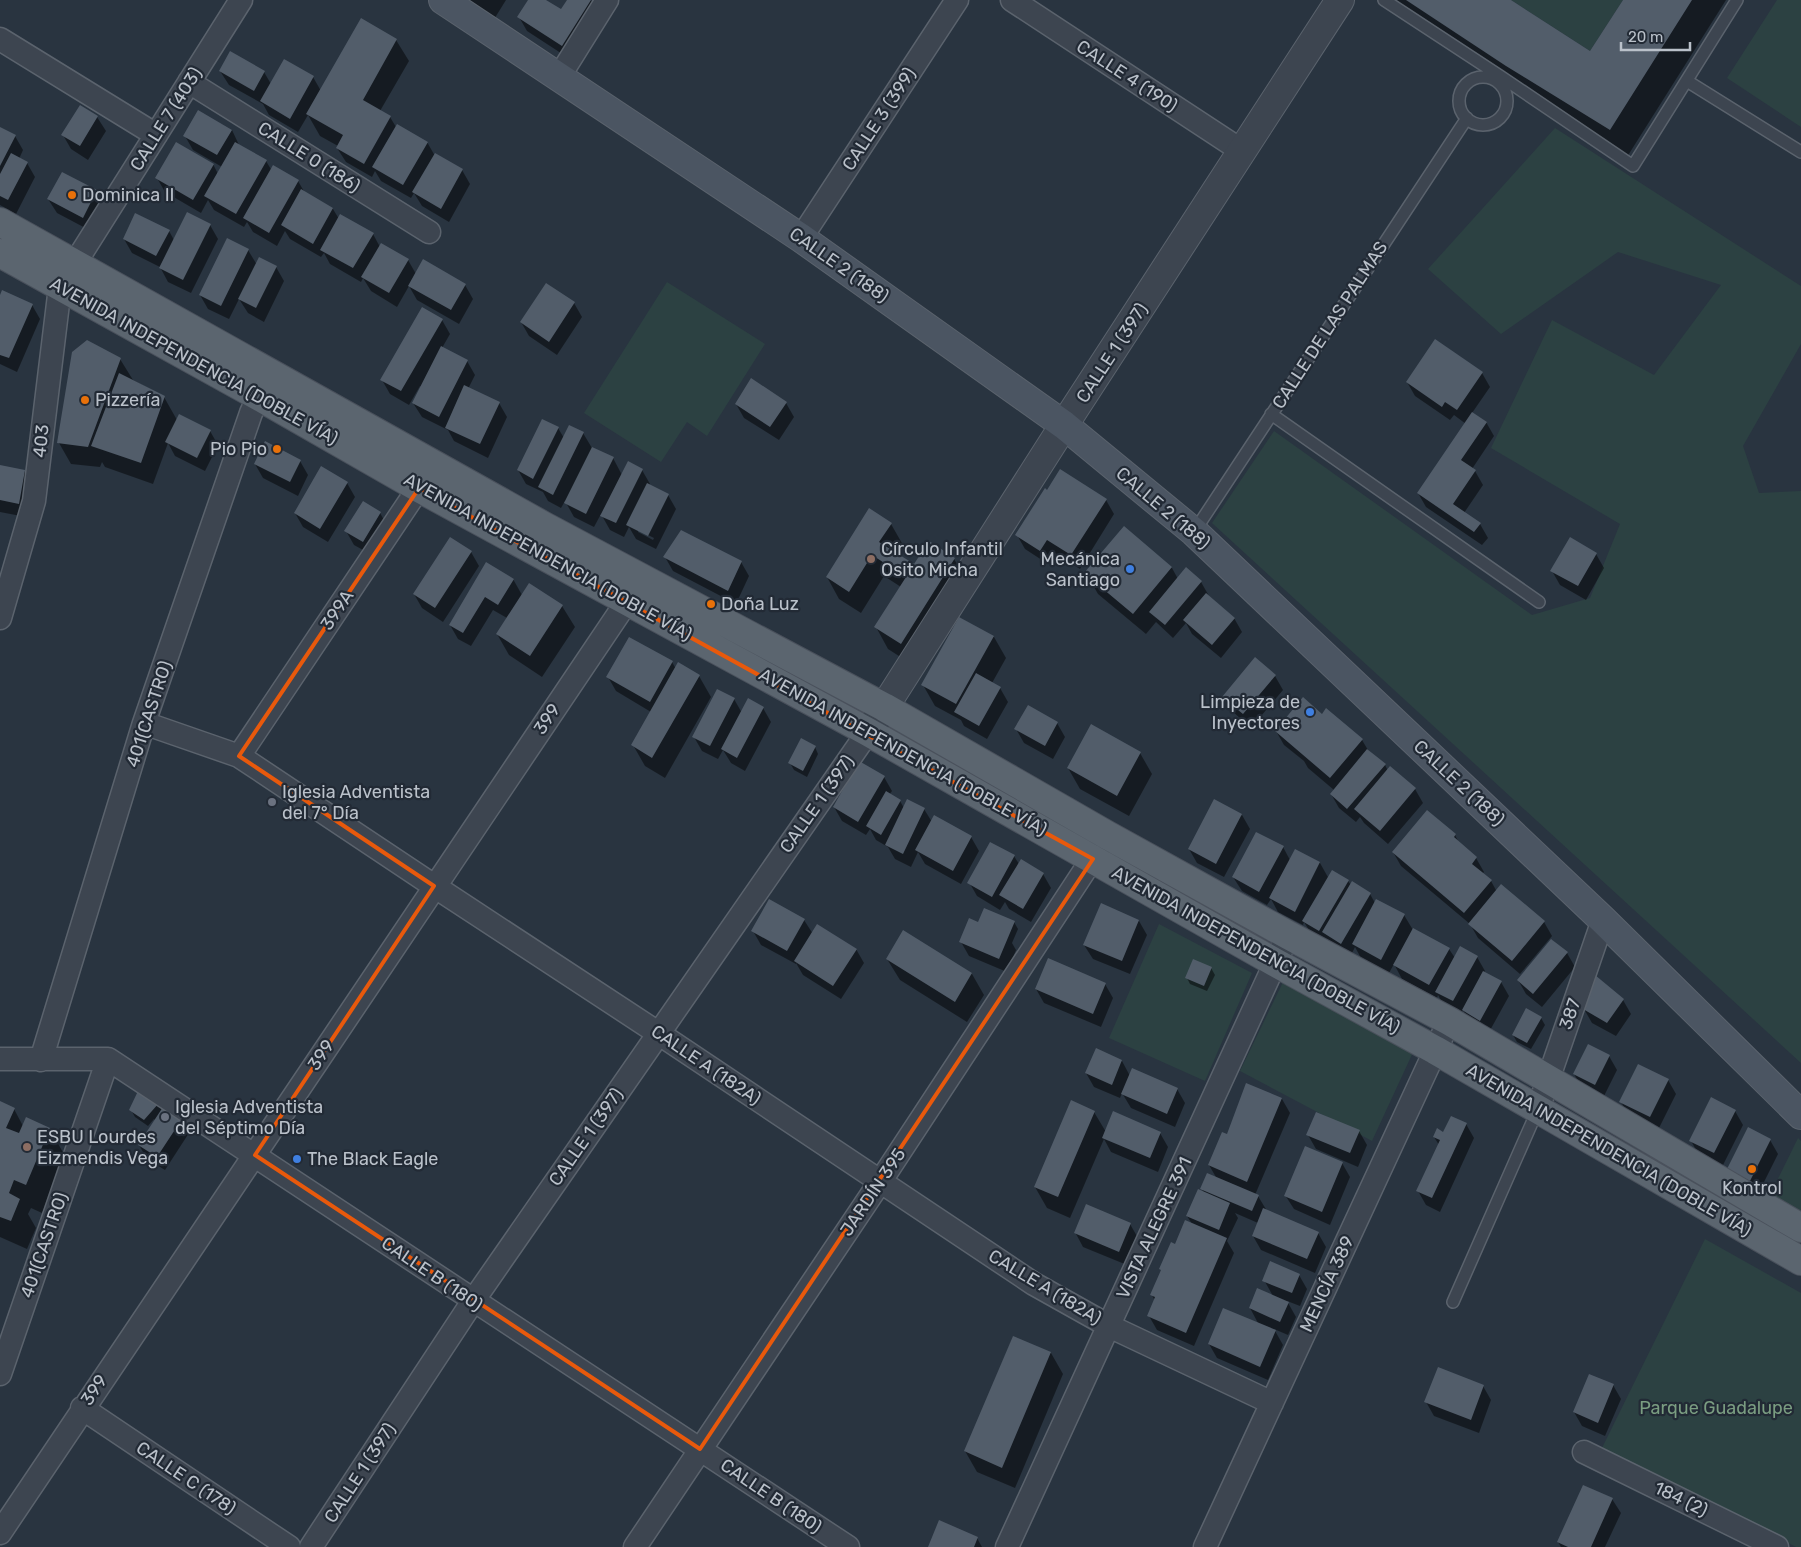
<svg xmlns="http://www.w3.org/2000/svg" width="1801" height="1547" viewBox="0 0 1801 1547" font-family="Rubik,sans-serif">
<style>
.green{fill:#2c4142}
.shadow{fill:#0007;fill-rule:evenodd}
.building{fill:#525d6a}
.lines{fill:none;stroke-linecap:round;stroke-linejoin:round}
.service-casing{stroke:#5b636d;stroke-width:14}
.minor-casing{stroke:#5b636d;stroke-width:25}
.tertiary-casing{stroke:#5b636d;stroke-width:30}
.secondary-casing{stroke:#5b636d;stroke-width:30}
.primary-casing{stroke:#4a515c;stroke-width:30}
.service{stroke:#3d4550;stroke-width:11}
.minor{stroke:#3d4550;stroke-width:22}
.tertiary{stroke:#3d4550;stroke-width:28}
.secondary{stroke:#4b5562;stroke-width:28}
.primary{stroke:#5b656f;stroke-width:28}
.marked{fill:none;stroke:#e8590c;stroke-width:4;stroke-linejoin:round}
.food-dot{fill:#e8710a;stroke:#222a35;stroke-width:2}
.education-dot{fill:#8d6e63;stroke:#222a35;stroke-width:2}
.shop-dot{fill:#3f7fe0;stroke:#222a35;stroke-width:2}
.worship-dot{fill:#6b7280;stroke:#222a35;stroke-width:2}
.labels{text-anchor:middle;stroke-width:4.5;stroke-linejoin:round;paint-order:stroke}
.street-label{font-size:18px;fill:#bac1ca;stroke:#222a35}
.poi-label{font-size:18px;fill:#bac1ca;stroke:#222a35;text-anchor:start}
.park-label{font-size:18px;fill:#7a9d81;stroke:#222a35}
</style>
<rect width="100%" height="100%" fill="#293440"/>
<path class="green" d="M1511 0H1623L1590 51Z
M1777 0H1801V127L1727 78Z
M1555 128 1801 286V344L1743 446 1759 493 1801 491V1063L1212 523 1274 431 1532 615 1590 598 1620 524 1491 448 1552 320 1654 375 1721 285 1618 252 1501 334 1428 269Z
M667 282 765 344 707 436 687 422 661 462 584 413Z
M1159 924 1252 973 1205 1081 1109 1038Z
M1284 980 1415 1048 1372 1141 1240 1071Z
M1798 1138 1801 1141V1218L1768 1199Z
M1705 1239 1801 1293V1547H1796L1602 1448Z"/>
<path class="shadow" d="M460 0H506L493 21Z
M529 0H544L561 11 568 0H591L599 13 570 59 527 31 519 17Z
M1397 0H1508L1590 53 1624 0H1726L1627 157 1407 17Z
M396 40 409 61 380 111 390 117 396 127 427 142 435 156 462 170 470 184 449 222 422 206 414 193 411 198 381 181 375 171 372 177 346 162 337 148 338 146 320 136 308 115 298 132 269 115 263 104 229 85 220 71 264 72 271 84 284 61 313 77 321 91Z
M81 107 97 117 106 131 88 160 71 149 63 135Z
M0 128 15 136 23 150 19 159 27 163 35 177 16 214 0 205Z
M232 130 239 145 266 161 272 171 298 181 305 193 333 209 339 219 373 234 380 247 408 260 416 274 465 285 473 299 459 324 417 300 409 286 397 307 371 291 363 278 361 282 330 264 324 253 321 257 290 239 285 231 277 246 253 232 247 222 244 227 214 210 208 200 201 213 165 192 157 178 213 164 218 174 222 167 193 150 185 136Z
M96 191 104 205 91 231 57 213 48 199Z
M210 225 218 239 191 293 168 282 160 267 132 253 124 239 169 231 174 240Z
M248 250 257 265 260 259 276 267 284 281 264 322 248 313 239 299 229 319 208 309 200 295Z
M547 284 574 303 582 317 557 355 529 336 521 322Z
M0 298 32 305 40 319 17 372 0 364Z
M442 320 450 334 442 348 467 361 475 375 468 389 499 403 507 417 488 458 454 441 448 430 422 417 413 403 422 387 420 386 409 405 390 394 382 380Z
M120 359 133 380 164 397 177 420 210 431 218 445 205 471 175 456 168 443 153 484 105 467 102 462 100 467 71 464 59 443Z
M1482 373 1490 387 1472 413 1486 422 1494 436 1472 469 1475 471 1483 485 1464 513 1480 524 1488 538 1482 545 1426 507 1418 493 1466 424 1454 415 1450 420 1415 396 1407 382Z
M786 403 794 417 779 440 744 418 736 404Z
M570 426 583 433 592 448 613 458 622 475 642 470 650 484 649 486 668 495 676 509 656 549 636 539 629 527 624 537 610 530 601 514 594 527 574 517 565 501 561 508 548 501 543 492 526 484 518 470 558 428 564 438ZM638 530 654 538 653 540 638 532Z
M300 461 308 475 298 496 263 478 255 464Z
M0 466 24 471 33 485 26 517 0 512Z
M347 483 355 497 328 542 303 527 295 513Z
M1106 500 1114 514 1080 569 1055 553 1048 564 1025 549 1017 535Z
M380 513 388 527 372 555 354 545 346 531Z
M891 524 903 545 897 555 915 566 954 559 967 580 913 665 888 649 876 627 901 587 884 576 861 613 839 599 827 577Z
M1124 528 1172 568 1178 579 1201 582 1209 596 1234 618 1242 632 1221 658 1192 634 1186 623 1173 638 1156 622 1146 634 1098 594 1086 573Z
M471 552 479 566 443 622 422 608 414 594Z
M1596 554 1604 568 1586 600 1560 585 1552 571Z
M665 557 741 562 749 576 736 604 673 571Z
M487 564 513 579 522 595 529 584 562 606 575 627 542 677 509 655 497 634 507 618 493 610 471 646 458 639 450 625Z
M960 618 994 637 1006 658 992 683 1000 688 1008 702 987 739 964 726 961 720 935 706 923 685Z
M672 662 676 669 699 676 711 697 665 778 645 766 633 745 651 712 616 691 608 677Z
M1275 676 1283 690 1251 728 1232 711 1224 697Z
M734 699 742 713 763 708 771 722 745 771 731 763 723 750 718 759 702 751 694 737Z
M1322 715 1362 740 1368 750 1385 765 1388 771 1390 768 1415 789 1423 803 1388 844 1364 823 1360 817 1356 822 1339 808 1331 794 1334 790 1308 768 1304 761 1284 745 1276 731Z
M1057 723 1065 737 1053 759 1024 743 1016 729Z
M815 747 818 754 807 777 794 770 790 763Z
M1140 753 1152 774 1129 816 1080 789 1068 768Z
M884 777 892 791 889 795 900 801 904 808 924 809 932 822 971 837 979 851 961 884 925 864 918 852 911 867 895 859 888 847 876 840 870 829 866 835 842 821 834 807Z
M1242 815 1250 829 1224 877 1197 863 1189 849Z
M1455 835 1459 843 1476 858 1484 872 1482 874 1491 881 1497 892 1544 922 1552 936 1520 974 1478 938 1470 924 1401 866 1393 852Z
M1283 847 1290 860 1295 850 1320 863 1329 879 1348 881 1351 885 1370 894 1375 903 1404 915 1413 930 1449 949 1455 958 1477 957 1485 971 1484 972 1501 982 1509 996 1488 1034 1471 1024 1463 1010 1461 1015 1444 1006 1438 995 1437 998 1402 979 1394 964 1389 973 1361 958 1355 947 1350 957 1312 935 1304 922 1303 925 1278 912 1271 899 1267 905 1242 891 1233 877Z
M1014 856 1019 864 1043 874 1051 888 1031 922 1009 909 1005 902 1000 910 977 896 969 882Z
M804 920 813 934 856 949 864 963 841 999 803 975 796 963V964L761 945 753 931Z
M1139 921 1147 935 1130 974 1093 959 1084 945Z
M1014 922 1018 929 1012 943 1016 950 1007 972 969 956 961 942 979 924Z
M904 932 972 974 984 995 967 1022 900 980 887 959Z
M1552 940 1567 953 1575 967 1542 1007 1526 994 1518 980Z
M1211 968 1215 975 1207 991 1190 984 1187 978Z
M1105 984 1113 998 1101 1027 1044 1003 1036 989Z
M1623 1000 1631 1014 1616 1036 1592 1023 1584 1009Z
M1541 1018 1545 1025 1531 1049 1517 1042 1513 1035Z
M1609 1056 1617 1070 1603 1098 1582 1088 1574 1074Z
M1122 1061 1130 1076 1177 1089 1185 1103 1175 1127 1131 1108 1122 1093 1120 1098 1094 1087 1086 1073Z
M1668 1080 1676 1094 1658 1130 1629 1116 1621 1102Z
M1247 1085 1282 1099 1290 1113 1255 1195 1258 1196 1267 1211 1318 1233 1326 1247 1315 1273 1261 1250 1253 1236 1258 1223 1235 1213 1238 1218 1227 1241 1234 1253 1194 1346 1157 1330 1149 1316 1155 1301 1152 1295 1176 1245 1192 1224 1187 1216 1204 1193 1202 1189 1217 1179 1209 1165 1227 1136Z
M0 1103 14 1109 23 1126 26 1119 50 1129 66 1158 42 1213 31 1208 28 1214 36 1228 27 1249 0 1237Z
M158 1104 162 1110 181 1119 189 1133 165 1170 147 1159 139 1145 155 1120 154 1119 148 1126 135 1117 131 1110Z
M1735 1111 1743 1125 1722 1167 1699 1155 1691 1141Z
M1094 1112 1106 1132 1160 1133 1168 1147 1158 1172 1111 1152 1104 1139 1070 1218 1047 1208 1035 1187Z
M1466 1124 1474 1138 1440 1212 1426 1205 1418 1191 1439 1145 1434 1137Z
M1359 1131 1367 1145 1358 1167 1316 1149 1308 1135Z
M1770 1140 1778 1154 1758 1194 1728 1169Z
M1342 1163 1350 1177 1330 1225 1294 1209 1285 1195Z
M1130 1224 1138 1238 1127 1265 1083 1247 1075 1232Z
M1299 1275 1307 1289 1300 1306 1287 1301 1296 1317 1288 1335 1274 1329 1283 1345 1268 1380 1217 1358 1209 1344 1259 1325 1250 1308 1273 1296 1264 1280Z
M1013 1337 1051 1353 1063 1374 1015 1488 977 1472 965 1451Z
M1613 1385 1621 1399 1605 1436 1582 1426 1574 1412Z
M1483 1386 1491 1400 1479 1433 1434 1416 1426 1402Z
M1584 1486 1612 1499 1621 1513 1605 1547H1561L1558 1542Z
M977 1538 982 1547H929Z"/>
<path class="building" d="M528 0H546L561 9 567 0H591L562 46 517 17Z
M1406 0H1511L1590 51 1623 0H1692L1610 130 1506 66Z
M361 18 397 39 363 100 391 116 364 164 336 148 343 135 306 114Z
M230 51 265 71 254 91 219 71Z
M284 59 314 76 290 119 260 101Z
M80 105 98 116 80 146 61 135Z
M198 110 232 130 217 155 183 136Z
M397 124 428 142 403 185 372 167Z
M0 127 16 135 0 166Z
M176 142 214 164 193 200 155 178Z
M235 142 267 160 236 214 204 196Z
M11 153 28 162 8 200 0 196V174Z
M435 153 463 169 441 209 412 192Z
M273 165 299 180 269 233 243 218Z
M62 172 97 190 83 218 47 199Z
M301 189 333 208 313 244 281 225Z
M187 212 211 224 183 280 159 268Z
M135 213 170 230 156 256 123 239Z
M340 214 374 233 353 268 320 250Z
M227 238 249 249 221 306 199 295Z
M381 243 409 259 389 293 361 277Z
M259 257 277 266 256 308 238 299Z
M423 259 466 284 451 310 408 286Z
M546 283 575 302 549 342 520 322Z
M2 290 33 304 9 358 0 355V295Z
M422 307 443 319 401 391 380 380Z
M1435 339 1483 372 1457 410 1445 402 1442 407 1406 382Z
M87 340 121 358 88 447 57 443 72 352Z
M441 346 468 360 439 417 412 403Z
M119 373 165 396 141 463 91 446Z
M751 378 787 402 770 427 735 404Z
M464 385 500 402 480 444 445 428Z
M1472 412 1487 422 1461 460 1476 470 1453 504 1481 523 1474 532 1417 493Z
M179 414 211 430 197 458 165 442Z
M542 419 559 427 533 479 517 470Z
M569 425 584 432 553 495 538 487Z
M265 441 301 460 290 482 254 464Z
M592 447 614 457 586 514 564 503Z
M628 461 643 469 616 523 600 516Z
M0 465 25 470 19 504 0 500Z
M321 466 348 482 320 529 294 513Z
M1060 469 1107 499 1071 555 1047 540 1040 551 1015 535 1045 488 1047 490Z
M647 483 669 494 648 536 626 525Z
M363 501 381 512 363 542 344 531Z
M869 508 892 523 879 542 914 564 929 541 955 558 901 644 874 627 906 577 872 555 849 592 826 577Z
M1124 526 1172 567 1133 614 1084 573Z
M681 530 742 561 728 591 663 557Z
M450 537 472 551 435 608 413 594Z
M1570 537 1597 553 1578 586 1550 571Z
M486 562 514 579 498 605 485 597 463 633 449 625Z
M1186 567 1202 581 1165 625 1149 612Z
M529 583 563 605 530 656 496 634Z
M1206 593 1235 618 1212 645 1183 620Z
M959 617 994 636 956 704 921 685Z
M629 637 673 661 650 702 606 677Z
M1255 657 1276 675 1243 714 1222 697Z
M678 662 700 675 652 758 631 745Z
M976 673 1001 687 979 726 954 712Z
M717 689 735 698 710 746 692 737Z
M1303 697 1322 714 1326 708 1363 739 1330 778 1275 731Z
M748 698 764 707 737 758 721 749Z
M1028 705 1058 722 1045 746 1014 729Z
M1091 724 1141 752 1117 796 1067 768Z
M801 738 816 746 803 771 788 763Z
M1367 749 1386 764 1347 809 1330 794Z
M859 761 885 776 858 822 833 807Z
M1390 766 1416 788 1380 831 1354 809Z
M886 791 901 800 881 835 866 826Z
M907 799 925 808 903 854 885 845Z
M1214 799 1242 814 1216 864 1188 849Z
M1427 810 1456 834 1454 837 1477 857 1472 864 1492 880 1464 913 1392 852Z
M934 815 972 836 953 871 915 850Z
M1256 832 1284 846 1259 892 1232 877Z
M990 842 1015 855 992 897 967 883Z
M1295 849 1320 862 1295 912 1269 898Z
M1021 859 1044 873 1023 909 999 895Z
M1332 870 1349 880 1319 931 1302 921Z
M1352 881 1371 893 1341 944 1322 932Z
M1501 884 1545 921 1512 961 1468 924Z
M769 899 805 919 787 951 751 931Z
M1376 899 1405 914 1381 960 1352 944Z
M1101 903 1139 920 1122 961 1083 945Z
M984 908 1015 921 999 959 959 942 969 918 978 922Z
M817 924 857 949 833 986 794 961Z
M1413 928 1450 948 1429 985 1393 965Z
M903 930 972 973 955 1002 886 959Z
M1551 939 1568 952 1533 994 1517 980Z
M1460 946 1478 956 1453 1001 1435 992Z
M1048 958 1106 983 1093 1014 1035 989Z
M1193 959 1212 967 1204 986 1185 978Z
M1483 971 1502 981 1480 1021 1462 1010Z
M1595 975 1624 999 1607 1023 1583 1009Z
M1526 1008 1542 1017 1527 1043 1512 1035Z
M1588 1044 1610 1055 1595 1085 1573 1074Z
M1096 1048 1122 1060 1112 1085 1085 1073Z
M1638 1064 1669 1079 1650 1117 1619 1102Z
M1132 1068 1178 1088 1167 1114 1121 1094Z
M1246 1083 1282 1098 1247 1182 1208 1165 1222 1132 1227 1134Z
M138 1091 159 1103 144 1120 129 1110Z
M1711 1097 1736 1110 1714 1153 1689 1141Z
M1071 1100 1095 1111 1058 1197 1034 1187Z
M0 1101 15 1108 6 1128 19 1133 26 1117 50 1128 26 1185 14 1180 9 1193 20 1199 11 1221 0 1217Z
M163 1107 182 1119 157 1157 138 1145Z
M1113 1111 1161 1132 1150 1158 1102 1138Z
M1316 1112 1360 1130 1350 1153 1306 1135Z
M1451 1116 1467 1123 1432 1198 1416 1191 1440 1140 1433 1137 1437 1128 1443 1132Z
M1748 1127 1771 1139 1750 1181 1727 1169Z
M1305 1146 1343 1162 1322 1212 1284 1196Z
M1207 1173 1259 1195 1252 1211 1200 1189Z
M1198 1189 1230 1203 1219 1230 1186 1216Z
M1086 1204 1131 1223 1119 1252 1074 1233Z
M1263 1208 1319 1232 1307 1259 1252 1236Z
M1185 1220 1227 1238 1186 1333 1147 1316 1155 1297 1150 1295 1161 1270 1159 1269 1171 1242 1175 1244Z
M1270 1261 1300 1274 1292 1293 1262 1281Z
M1257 1288 1289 1302 1280 1322 1249 1308Z
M1223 1308 1276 1330 1260 1367 1208 1344Z
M1013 1336 1051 1352 1002 1468 964 1451Z
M1438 1367 1484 1385 1471 1420 1424 1402Z
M1589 1374 1614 1384 1598 1423 1573 1412Z
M1583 1485 1613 1498 1591 1547H1568L1557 1542Z
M939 1520 978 1537 974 1547H928Z"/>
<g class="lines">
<defs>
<path id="service" d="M1384 0 1500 76 1633 166 1737 0
M1459 101a24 24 0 1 1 48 0a24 24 0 1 1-48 0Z
M1687 81 1801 152
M1271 414 1539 602
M1194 532 1467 118
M1453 1302 1538 1109"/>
<path id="minor" d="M1012 0 1242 151
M0 39 156 135
M559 77 607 0
M189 82 429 232
M801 238 957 0
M0 618 34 501 60 287 241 0
M144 723 239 756 434 886 658 1033 1034 1284 1109 1326 1272 1403
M239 756 428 474
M0 1059H108L848 1547
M41 1060 144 723 251 413 265 382
M1538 1109 1603 920
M0 1374 108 1059
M82 1408 289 1547
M1584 1452 1777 1547
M0 1533 636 588
M311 1547 473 1301 868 732
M635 1547 880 1182 1102 844
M1007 1547 1288 935
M1205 1547 1449 1021"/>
<path id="tertiary" d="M871 728 1064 425 1340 0"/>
<path id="secondary" d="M443 0 801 238 1064 425 1194 532 1603 920 1801 1115"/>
<path id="primary" d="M0 222 544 526 884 707 1107 835 1288 935 1449 1021 1801 1228
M0 253 258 396 419 488 868 732 1276 963 1435 1050 1801 1261"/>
</defs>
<use href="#service" class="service-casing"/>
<use href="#minor" class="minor-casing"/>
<use href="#tertiary" class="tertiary-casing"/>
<use href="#secondary" class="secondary-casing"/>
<use href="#primary" class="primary-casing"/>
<use href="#service" class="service"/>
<use href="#minor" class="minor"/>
<use href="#tertiary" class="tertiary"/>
<use href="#secondary" class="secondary"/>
<use href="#primary" class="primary"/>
</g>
<path class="marked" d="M419 488 1093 859 700 1449 255 1155 434 886 239 756Z"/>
<g class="food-dot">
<circle cx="72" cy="195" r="5"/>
<circle cx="85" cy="400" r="5"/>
<circle cx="277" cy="449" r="5"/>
<circle cx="711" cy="604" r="5"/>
<circle cx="1752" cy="1169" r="5"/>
</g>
<g class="education-dot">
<circle cx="871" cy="559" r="5"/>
<circle cx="27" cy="1147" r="5"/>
</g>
<g class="shop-dot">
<circle cx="1130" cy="569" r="5"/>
<circle cx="1310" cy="712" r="5"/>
<circle cx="297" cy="1159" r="5"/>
</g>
<g class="worship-dot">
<circle cx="272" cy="802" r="5"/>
<circle cx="165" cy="1117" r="5"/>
</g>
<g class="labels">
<g class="street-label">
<text transform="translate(1127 76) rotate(33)" y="6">CALLE 4 (190)</text>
<text transform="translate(166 119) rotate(-58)" y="6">CALLE 7 (403)</text>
<text transform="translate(879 119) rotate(-57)" y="6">CALLE 3 (399)</text>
<text transform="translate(309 157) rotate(32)" y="6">CALLE 0 (186)</text>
<text transform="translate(839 265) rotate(35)" y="6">CALLE 2 (188)</text>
<text transform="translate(1330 325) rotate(-57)" y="6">CALLE DE LAS PALMAS</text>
<text transform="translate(1112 353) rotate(-57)" y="6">CALLE 1 (397)</text>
<text transform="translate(194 361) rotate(29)" y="6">AVENIDA INDEPENDENCIA (DOBLE VÍA)</text>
<text transform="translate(41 441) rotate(-84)" y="6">403</text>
<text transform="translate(1163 508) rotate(40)" y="6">CALLE 2 (188)</text>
<text transform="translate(548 557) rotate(29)" y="6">AVENIDA INDEPENDENCIA (DOBLE VÍA)</text>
<text transform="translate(337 610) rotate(-56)" y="6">399A</text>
<text transform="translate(149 714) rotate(-72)" y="6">401(CASTRO)</text>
<text transform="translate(547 719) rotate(-56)" y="6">399</text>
<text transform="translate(903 752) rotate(29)" y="6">AVENIDA INDEPENDENCIA (DOBLE VÍA)</text>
<text transform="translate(1459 783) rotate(43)" y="6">CALLE 2 (188)</text>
<text transform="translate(817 804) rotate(-55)" y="6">CALLE 1 (397)</text>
<text transform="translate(1256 950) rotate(29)" y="6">AVENIDA INDEPENDENCIA (DOBLE VÍA)</text>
<text transform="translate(1570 1014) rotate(-71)" y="6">387</text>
<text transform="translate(321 1055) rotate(-56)" y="6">399</text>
<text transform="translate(706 1065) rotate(34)" y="6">CALLE A (182A)</text>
<text transform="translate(586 1137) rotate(-55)" y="6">CALLE 1 (397)</text>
<text transform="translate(1609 1150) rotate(30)" y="6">AVENIDA INDEPENDENCIA (DOBLE VÍA)</text>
<text transform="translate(873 1192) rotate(-56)" y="6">JARDÍN 395</text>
<text transform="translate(1154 1228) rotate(-65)" y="6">VISTA ALEGRE 391</text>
<text transform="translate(44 1245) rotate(-71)" y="6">401(CASTRO)</text>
<text transform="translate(432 1274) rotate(34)" y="6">CALLE B (180)</text>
<text transform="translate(1327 1284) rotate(-65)" y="6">MENCÍA 389</text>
<text transform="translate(1045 1287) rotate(31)" y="6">CALLE A (182A)</text>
<text transform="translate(94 1390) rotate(-56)" y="6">399</text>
<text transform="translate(360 1473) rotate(-57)" y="6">CALLE 1 (397)</text>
<text transform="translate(186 1478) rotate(34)" y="6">CALLE C (178)</text>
<text transform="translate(771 1496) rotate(34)" y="6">CALLE B (180)</text>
<text transform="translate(1681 1499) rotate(26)" y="6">184 (2)</text>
</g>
<g class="poi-label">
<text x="82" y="201">Dominica II</text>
<text x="95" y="406">Pizzería</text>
<text x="267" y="455" text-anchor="end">Pio Pio</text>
<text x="881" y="555">Círculo Infantil<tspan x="881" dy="21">Osito Micha</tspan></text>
<text x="1120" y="565" text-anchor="end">Mecánica<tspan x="1120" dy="21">Santiago</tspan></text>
<text x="721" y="610">Doña Luz</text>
<text x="1300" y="708" text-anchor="end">Limpieza de<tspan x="1300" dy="21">Inyectores</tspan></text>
<text x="282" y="798">Iglesia Adventista<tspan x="282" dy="21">del 7° Día</tspan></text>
<text x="175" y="1113">Iglesia Adventista<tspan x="175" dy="21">del Séptimo Día</tspan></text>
<text x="37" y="1143">ESBU Lourdes<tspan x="37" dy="21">Eizmendis Vega</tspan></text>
<text x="307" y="1165">The Black Eagle</text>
<text x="1752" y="1194" text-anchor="middle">Kontrol</text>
</g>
<g class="park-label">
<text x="1716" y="1414">Parque Guadalupe</text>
</g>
</g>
<path d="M1621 42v8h69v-8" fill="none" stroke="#bac1ca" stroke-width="2.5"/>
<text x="1628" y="42" font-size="15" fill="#bac1ca" stroke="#222a35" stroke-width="4" paint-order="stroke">20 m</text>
</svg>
